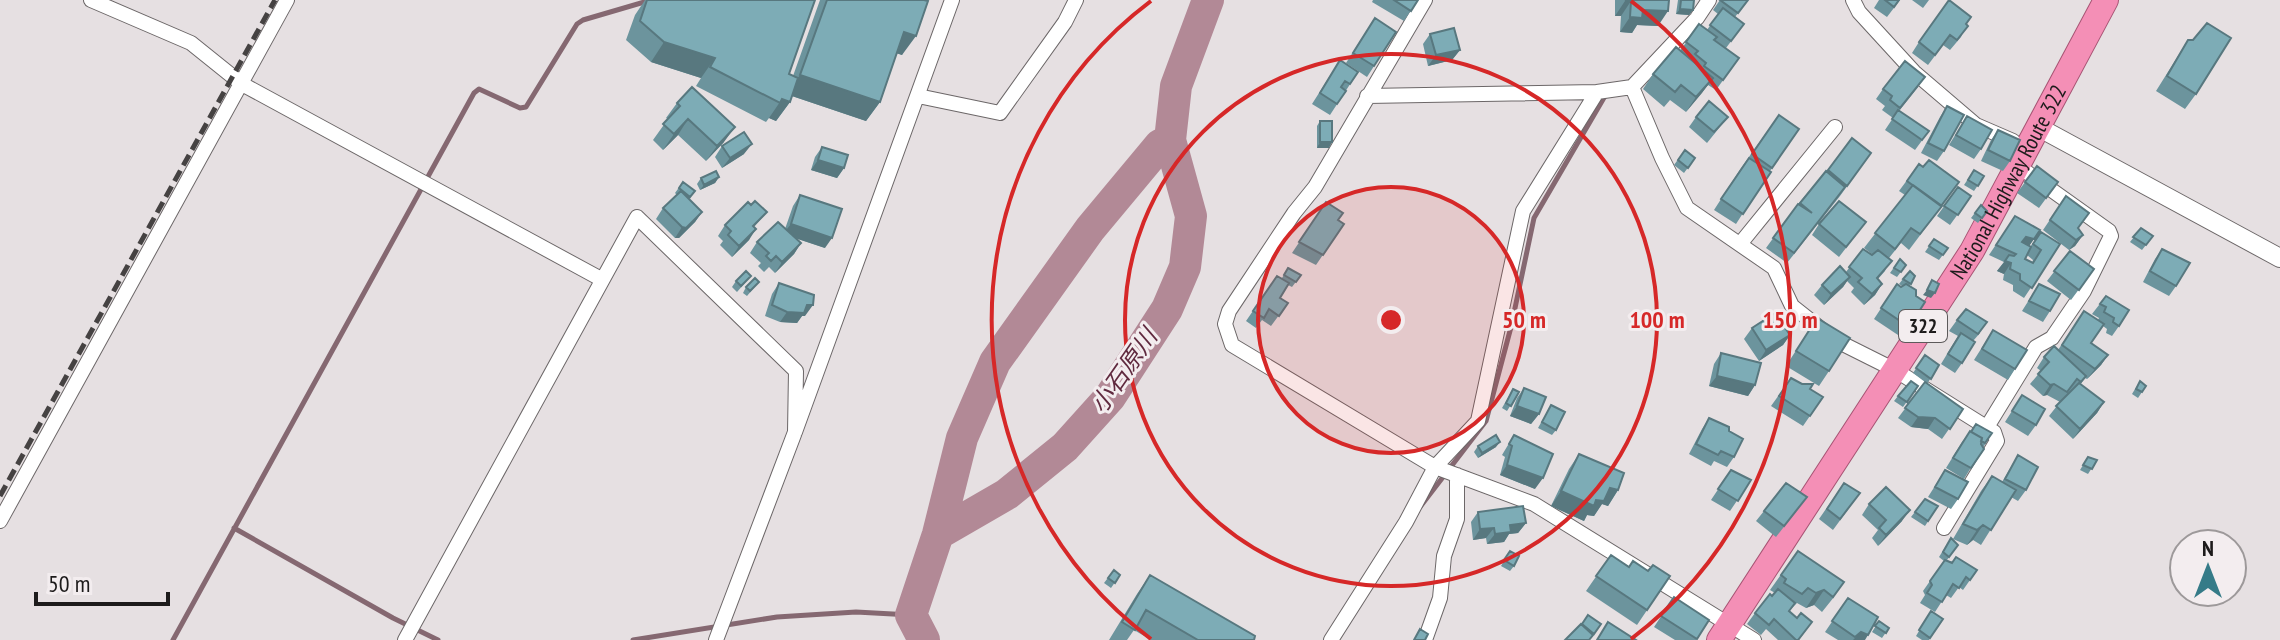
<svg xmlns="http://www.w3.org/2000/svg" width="2280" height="640" viewBox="0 0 2280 640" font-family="'PT Sans Narrow','Noto Sans JP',sans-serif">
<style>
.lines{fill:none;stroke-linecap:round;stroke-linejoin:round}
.stream{stroke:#856871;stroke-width:5}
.river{stroke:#b28996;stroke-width:32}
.minor-casing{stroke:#6c6768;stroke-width:16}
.tertiary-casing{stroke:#6c6768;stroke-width:20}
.trunk-casing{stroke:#a75474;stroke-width:26}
.minor{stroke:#fff;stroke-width:14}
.tertiary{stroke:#fff;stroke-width:18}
.trunk{stroke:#f48fb6;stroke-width:24}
.rail{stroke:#454242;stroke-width:5;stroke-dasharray:12 6;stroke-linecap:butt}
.wall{fill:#6c949d;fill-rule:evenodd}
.shaded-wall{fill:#58787f}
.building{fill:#7dacb6;stroke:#58787f;stroke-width:2}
.ring{fill:none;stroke:#d62828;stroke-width:4}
.labels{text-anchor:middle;stroke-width:6;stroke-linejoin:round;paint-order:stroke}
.shield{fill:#f3edef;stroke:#5d5a5b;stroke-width:2}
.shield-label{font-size:20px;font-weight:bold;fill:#1d1b1b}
.street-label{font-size:22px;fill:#1d1b1b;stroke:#f3edef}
.water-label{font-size:24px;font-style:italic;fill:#602a3f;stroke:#f3edef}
.centre{fill:#d62828;stroke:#f3edef;stroke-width:4}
.ring-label{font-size:24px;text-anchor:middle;font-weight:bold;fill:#d62828;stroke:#f3edef;stroke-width:6;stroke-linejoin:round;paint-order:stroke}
</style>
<rect width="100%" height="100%" fill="#e6e0e2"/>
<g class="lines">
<path class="stream" d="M1420 507 1486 421 1511 327 1534 218 1605 96
M234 528 393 618 438 640
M173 640 474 93 479 89 520 108 526 107 577 24 583 20 651 0
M633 640 777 617 856 612 911 615"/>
<path class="river" d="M938 534 1007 494 1065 447 1110 397 1167 309 1185 267 1191 216 1170 140 1176 86 1208 0
M924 640 911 615 938 534 962 438 995 362 1090 229 1160 145 1170 140"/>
<defs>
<path id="minor" d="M91 0 191 43 242 84 601 279
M1425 0 1315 187 1294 213 1229 311 1225 324 1232 345 1435 467 1534 504 1754 640
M1853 0 1859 12 1914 72 1976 125 2013 141
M1632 87 1662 158 1687 208 1774 268 1792 306 1835 340 1895 370 1994 432 1997 441 1944 528
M918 96 1000 113 1065 22 1076 0
M1367 96 1597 92
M1740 244 1835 127
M1987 427 2036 347 2052 338 2084 291 2111 236 2109 231 2018 166
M0 521 287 0
M405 640 637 217 796 371 795 432
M716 640 795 432 952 0
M1331 640 1406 522 1435 467 1478 421 1523 211 1597 92 1632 87 1697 18 1709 0
M1425 640 1440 598 1444 556 1457 519V475"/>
<path id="tertiary" d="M2038 127 2280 258"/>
<g id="trunk">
<path id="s1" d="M1719 640 1972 251 2106 0"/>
</g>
</defs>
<use href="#minor" class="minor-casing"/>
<use href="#tertiary" class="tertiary-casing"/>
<use href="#trunk" class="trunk-casing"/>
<use href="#minor" class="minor"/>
<use href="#tertiary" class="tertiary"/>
<use href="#trunk" class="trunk"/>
<path class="rail" d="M0 496 275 0"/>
</g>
<path class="wall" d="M645 0H815L789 74 793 76 820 0H924L902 55 896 53 880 102 866 121 792 96 790 102 776 121 769 118 766 122 696 86 701 78 651 62 626 40 635 15Z
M1373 0H1418L1404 21 1372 2Z
M1615 0H1669L1658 26 1637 25 1632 33 1620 32 1621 16H1615Z
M1678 0H1694L1693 10 1689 15 1676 14Z
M1720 0H1748L1735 17 1744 24 1726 48 1739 58 1716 90 1708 85 1686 112 1670 100 1664 107 1643 89 1653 74 1680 51 1699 24 1707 30 1718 14 1713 10Z
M1879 0H1900L1887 17 1874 8Z
M1912 0H1929L1923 8Z
M1375 18 1396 32 1367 77 1346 63Z
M1966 25 1961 37 1950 50 1943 45 1928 65 1912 53 1919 42Z
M1430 34 1460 50 1452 60 1428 66 1423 44Z
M2188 40 2196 94 2185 109 2156 91Z
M1333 71 1358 72 1330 115 1312 104Z
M1918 87 1899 111 1929 131 1915 150 1885 130 1893 118 1882 110 1885 106 1876 99 1883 89Z
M677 103 724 142 706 161 678 135 663 150 653 140 668 119 666 118Z
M1947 106 1944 151 1937 161 1921 153 1940 117Z
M1779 115 1799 129 1770 171 1736 224 1714 210 1741 168Z
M1967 116 1981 149 1974 159 1949 145Z
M1696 117H1728L1707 143 1689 127Z
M1320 121 1329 148H1317V126Z
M1998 130 2010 161 2003 171 1981 161 1991 140Z
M1852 138 1871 153 1840 196 1787 263 1766 248 1798 204 1826 171 1827 172Z
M722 146 744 154 722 168 715 157Z
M822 147 844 168 837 178 811 170 815 157Z
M1685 150 1695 158 1684 173 1674 165Z
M1919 164 1942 206 1909 250 1901 243 1889 258 1885 271 1878 279 1882 284 1875 295 1864 305 1851 292 1854 288 1847 281 1843 287 1824 305 1814 295 1822 285 1846 272 1863 249 1873 255 1864 248 1905 195 1899 191Z
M2037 166 2058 182 2039 208 2017 193Z
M1974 170 1984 176 1974 191 1964 185Z
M719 177 715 183 700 190 697 184 701 178Z
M683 182 695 191 689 199 702 212 695 222 679 238H675L656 219 663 208 677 195 675 193Z
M1958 187 1971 196 1950 225 1937 216Z
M800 195 825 248 795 238 801 243 794 254 775 273 769 267 764 272 758 266 761 263 750 253 757 242 785 229 793 206Z
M2066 196 2078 228 2083 235 2075 246 2069 250 2043 230Z
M1326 202 1338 220 1344 224 1316 265 1292 253Z
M751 205 767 212 754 227 749 240 732 257 720 245 723 241 718 236 725 225Z
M1981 205 1987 211 1978 223 1971 218Z
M2015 216 2040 230 2029 246 2030 247 2041 232 2060 244 2024 298 2013 291V285L2003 280 2004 274 1997 271 2004 262 1989 255ZM2027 255 2033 260 2032 263 2025 259Z
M1866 222 1839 257 1812 235 1819 224Z
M2141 228 2153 236 2142 250 2130 242Z
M1934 239 1948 248 1939 260 1925 252Z
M2162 249 2176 286 2169 296 2143 282 2155 259Z
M2070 251 2094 269 2071 300 2047 281Z
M1900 259 1906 265 1897 277 1890 273Z
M1288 268 1301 275 1292 287 1288 285 1280 298 1288 303 1271 326 1262 320 1256 328 1246 321 1277 276 1282 278Z
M751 276 737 292 732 287 736 281Z
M1915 276 1909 286 1916 296 1925 302 1901 337 1874 319 1897 284 1901 287 1902 286 1899 284 1903 279Z
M759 282 747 296 743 293 746 287Z
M779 283 805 316H802L797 323 780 322 765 316 772 294Z
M2039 284 2050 311 2043 322 2022 311Z
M2106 296 2119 326 2112 336 2106 333 2107 329 2103 326 2091 343 2108 355 2101 365 2087 379 2085 378 2080 385 2104 402 2097 413 2073 439 2049 416 2060 402 2047 395 2043 396 2030 384 2041 371 2037 368 2044 357 2058 350 2084 311 2098 320 2099 318 2092 314Z
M1817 318 1829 371 1819 386 1786 366Z
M1957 320 1980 333 1973 341 1962 363 1955 373 1941 364 1958 336 1949 331Z
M1752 328 1790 335 1783 345 1759 361 1744 339Z
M1993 330 2015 369 2008 380 1974 360Z
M1721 353 1755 385 1748 396 1709 386 1714 364Z
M1925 355 1939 365 1927 384 1963 409 1942 439 1928 429 1911 427 1898 418 1925 382 1913 373Z
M1791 378 1823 397 1803 426 1771 406Z
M2140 381 2146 386 2138 398 2132 394Z
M1918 386 1903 407 1894 401 1898 396Z
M1524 388 1539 414 1531 424 1510 416 1517 398Z
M1513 389 1519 392 1507 411 1502 408Z
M2022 395 2036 425 2028 436 2005 422Z
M1551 405 1556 430 1552 435 1538 428Z
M1709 418 1729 431 1734 457 1727 467 1714 461 1711 466 1689 454 1702 429Z
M1976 424 1992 433 1964 479 1946 468 1962 442Z
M1514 435 1535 489 1500 475 1505 457 1502 455Z
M1478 446 1496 447 1478 458 1474 452Z
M1579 454 1618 490 1608 506 1602 504 1594 516 1587 515 1584 521 1551 506 1569 469Z
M2018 455 2026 490 2018 501 2011 497 1981 545 1973 540 1967 545 1953 539 1981 491 1992 476 2002 482Z
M2088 457 2097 460 2088 474 2080 470Z
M1731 470 1751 480 1730 511 1711 500Z
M1945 470 1958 499 1951 509 1928 497Z
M1844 483 1860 493 1833 530 1819 519Z
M1807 497 1776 537 1756 521 1764 511Z
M1925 499 1938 506 1925 526 1911 517Z
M1869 504 1902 521 1878 546 1872 538 1878 530 1862 515Z
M1478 512 1526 523 1518 533 1509 534 1504 542 1487 544 1486 538 1473 540 1471 522Z
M1951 538 1958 545 1947 560 1977 570 1963 590 1959 587 1951 598 1946 595 1935 612 1920 603 1925 595 1923 591 1944 561 1939 557Z
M1510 551 1514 566 1510 571 1501 566Z
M1798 551 1834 597 1822 612 1814 605 1806 608 1797 603 1791 609 1789 612 1797 618 1812 622 1799 640H1778L1766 629 1761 635 1747 624 1755 613 1775 593 1770 590Z
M1611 555 1629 567 1670 576 1637 625 1586 591Z
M1114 570 1120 575 1111 588 1104 583Z
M1150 575 1254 640H1151L1134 630 1127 640H1109L1137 594Z
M1674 597 1709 620 1696 640H1675L1654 627Z
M1848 598 1865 640H1838L1825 632Z
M1931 611 1943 619 1929 640H1922L1916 636Z
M1879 621 1889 628 1882 638 1872 632Z"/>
<path class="shaded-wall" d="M1625 1H1631L1621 16H1615Z
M1680 9 1693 10 1689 15 1676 14Z
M1643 10 1668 11 1658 26 1637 25 1632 33 1620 32 1630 17Z
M904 32 916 36 902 55 890 51Z
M664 42 715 58 701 78 651 62Z
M1460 50 1452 60 1428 66 1436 55Z
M800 75 880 102 866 121 786 94Z
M1713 78 1702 93 1686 112 1696 97Z
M782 99 790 102 776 121 769 118Z
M688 119 678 135 663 150 674 134Z
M735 127 724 142 706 161 717 146Z
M1320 142H1332L1329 148H1317Z
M752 144 744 154 722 168 730 158Z
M818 160 844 168 837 178 811 170Z
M719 177 715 183 700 190 704 185Z
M702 212 695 222 679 238H675L682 227Z
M791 224 832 238 825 248 783 234Z
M756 229 749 240 732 257 739 246Z
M2083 235 2075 246 2069 250 2076 240Z
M2026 237 2034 239 2027 249 2018 247Z
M801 243 794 254 775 273 782 262Z
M2005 261 2011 263 2004 274 1997 271Z
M1850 277 1843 287 1824 305 1831 294Z
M1882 284 1875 295 1864 305 1872 294Z
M1927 290 1935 293 1931 298 1923 295Z
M807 305H813L805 316H802L797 323 780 322 787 312Z
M1790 335 1783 345 1759 361 1766 350Z
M2108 355 2101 365 2087 379 2095 369Z
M1717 376 1755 385 1748 396 1709 386Z
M2054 384 2047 395 2043 396 2050 385Z
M2104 402 2097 413 2073 439 2080 429Z
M1517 406 1539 414 1531 424 1510 416Z
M1918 417 1935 418 1928 429 1911 427Z
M1500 442 1496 447 1478 458 1482 453Z
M1507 465 1543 478 1535 489 1500 475Z
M1610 488 1618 490 1608 506 1602 504 1594 516 1587 515 1584 521 1551 506 1561 491Z
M1910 510 1902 521 1878 546 1886 535Z
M1526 523 1518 533 1509 534 1504 542 1487 544 1495 534 1510 525Z
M1983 525 1973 540 1967 545 1977 530Z
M1494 528 1486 538 1473 540 1480 529Z
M1824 590 1814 605 1806 608 1816 593Z
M1861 632 1868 635 1865 640H1853Z"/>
<path class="building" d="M647 0H815L789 74 798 78 790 102 782 99 780 103 710 67 715 58 664 42 640 21Z
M827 0H924L928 1 916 36 904 32 880 102 800 75Z
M1394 0H1418L1411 11Z
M1625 0H1669L1668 11 1643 10 1642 18 1630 17 1631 1Z
M1681 0H1694L1693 10 1680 9Z
M1720 0H1748L1738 13Z
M1885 0H1899L1894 7Z
M1949 0 1971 17 1966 24 1968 26 1957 40 1950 35 1935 55 1919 42Z
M1723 8 1744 24 1731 41 1710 25Z
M1375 18 1396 32 1374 66 1353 53Z
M2207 23 2231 38 2196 94 2167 76 2188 40H2193Z
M1699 24 1717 37 1714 40 1739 58 1723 80 1704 66 1706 63 1695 54 1698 51 1686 42Z
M1454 28 1460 50 1436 55 1430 34Z
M1676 47 1713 78 1696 97 1681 85 1675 92 1653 74Z
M1340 60 1358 72 1350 84 1345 81 1341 87 1346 91 1337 104 1320 93Z
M1905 61 1925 77 1900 108 1890 100 1892 96 1883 89Z
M692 87 735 127 717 146 688 119 674 134 663 124 680 106 677 103Z
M1709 101 1728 117 1714 132 1696 117Z
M1947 106 1964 115 1944 151 1928 143Z
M1898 110 1929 131 1922 140 1892 119Z
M1779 115 1799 129 1772 168 1752 154Z
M1967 116 1992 130 1981 149 1956 135Z
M1320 121H1332V142H1320Z
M1998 130 2020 140 2010 161 1988 150Z
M744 132 752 144 730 158 722 146Z
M1852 138 1871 153 1847 186 1828 170Z
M822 147 848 155 844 168 818 160Z
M1685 150 1695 158 1688 168 1678 160Z
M1749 158 1771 172 1743 214 1721 199Z
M1929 160 1959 182 1941 206 1907 181 1919 164 1923 167Z
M2037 166 2058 182 2046 198 2025 182Z
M1974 170 1984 176 1978 186 1968 180Z
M716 171 719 177 704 185 701 178Z
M1826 171 1845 187 1794 253 1773 238 1798 204 1812 213 1800 203Z
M683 182 695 191 690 197 679 188Z
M1913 185 1942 206 1920 234 1911 228 1895 249 1875 233Z
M1958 187 1971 196 1958 215 1944 206Z
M681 191 702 212 686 228 682 227 663 208Z
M800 195 842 209 832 238 791 224Z
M2066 196 2089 213 2078 228 2083 235 2076 240 2050 220Z
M755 201 767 212 753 226 756 229 739 246 728 235 731 231 725 225 748 202 751 205Z
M1839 201 1866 222 1846 247 1819 224Z
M1326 202 1343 213 1338 220 1344 224 1323 255 1299 242Z
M1981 205 1987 211 1982 218 1975 213Z
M2015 216 2040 230 2034 239 2026 237 2022 242 2031 247 2025 259 2033 263 2041 250 2033 244 2041 232 2060 244 2032 288 2020 280V274L2010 269 2011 263 2005 261 2009 255 2014 256 2016 254 1996 245Z
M778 222 801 243 782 262 776 256 771 261 766 256 769 253 757 242Z
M2141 228 2153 236 2146 245 2133 237Z
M1934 239 1948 248 1943 255 1929 246Z
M1863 249 1872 255 1878 250 1892 261 1877 278 1882 284 1872 294 1858 282 1862 278 1849 267Z
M2162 249 2190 263 2176 286 2150 271Z
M2070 251 2094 269 2079 290 2054 271Z
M1900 259 1906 265 1901 272 1894 268Z
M1840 266 1850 277 1831 294 1822 285Z
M1288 268 1301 275 1296 282 1284 275Z
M746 271 751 276 741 286 736 281Z
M1910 271 1915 276 1911 284 1903 279Z
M1277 276 1289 283 1280 298 1288 303 1279 316 1269 309 1264 318 1253 311Z
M755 278 759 282 750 291 746 287Z
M1932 280 1939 284 1935 293 1927 290Z
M779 283 814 295 813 305H807L804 313 787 312 772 305Z
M1897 284 1901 287 1906 284 1916 290V296L1925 302 1909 327 1881 308Z
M2039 284 2060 294 2050 311 2029 301Z
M2106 296 2129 310 2119 326 2113 322 2114 318 2104 312 2106 307 2100 304Z
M1966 309 1987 322 1978 334 1957 320Z
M2084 311 2104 324 2091 343 2108 355 2095 369 2062 345Z
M1775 313 1790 335 1766 350 1752 328Z
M1817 318 1850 338 1829 371 1796 351Z
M1993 330 2027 350 2015 369 1982 349Z
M1961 333 1975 342 1962 363 1948 354Z
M2054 346 2086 376 2081 382 2077 379 2067 392 2054 384 2050 385 2038 374 2049 362 2044 357Z
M1721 353 1761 363 1755 385 1717 376Z
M1925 355 1939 365 1931 379 1916 368Z
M1791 378 1802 384H1813L1810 389 1823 397 1810 416 1779 396Z
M1911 381 1918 386 1907 402 1898 396Z
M2140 381 2146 386 2142 392 2136 389Z
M1925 382 1963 409 1950 429 1935 418 1918 417 1905 408Z
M2079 383 2104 402 2080 429 2056 406Z
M1524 388 1546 397 1539 414 1517 406Z
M1513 389 1519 392 1511 406 1506 403Z
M2022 395 2045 409 2036 425 2012 411Z
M1551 405 1565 412 1556 430 1542 422Z
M1709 418 1729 427V431L1743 439 1734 457 1721 451 1718 455 1696 444Z
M1976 424 1992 433 1985 443 1981 441 1982 438 1971 432Z
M1970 431 1982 438 1981 444 1984 449 1971 468 1953 458Z
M1496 435 1500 442 1482 453 1478 446Z
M1514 435 1553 454 1543 478 1507 465 1512 446 1509 444Z
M1579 454 1624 473 1618 490 1610 488 1604 501 1596 500 1594 506 1561 491Z
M2018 455 2038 467 2026 490 2005 479Z
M2088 457 2097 460 2092 469 2083 465Z
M1731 470 1751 480 1738 501 1718 489Z
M1945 470 1968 482 1958 499 1935 487Z
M1992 476 2016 490 1991 530 1983 525 1977 530 1963 524Z
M1786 483 1807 497 1784 526 1764 511Z
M1844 483 1860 493 1840 519 1827 509Z
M1886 487 1910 510 1886 535 1879 528 1886 520 1869 504Z
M1925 499 1938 506 1928 521 1915 512Z
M1523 506 1526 523 1510 525 1511 532 1495 534 1494 528 1480 529 1478 512Z
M1951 538 1958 545 1949 557 1943 552Z
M1510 551 1519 556 1514 566 1504 560Z
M1798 551 1844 582 1833 597 1824 590 1816 593 1808 588 1802 594 1784 583 1786 579 1781 575Z
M1611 555 1629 567 1633 561 1648 571 1653 565 1670 576 1647 610 1596 576Z
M1956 557 1977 570 1970 580 1966 577 1959 588 1953 584 1942 602 1927 593 1932 585 1930 581 1945 560 1952 563Z
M1114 570 1120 575 1115 583 1108 578Z
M1150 575 1255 636 1254 640H1198L1146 610 1135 630 1122 622Z
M1778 589 1795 603 1789 611 1797 618 1801 613 1812 622 1798 640H1796L1774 619 1769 625 1755 613 1770 594 1772 596Z
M1674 597 1709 620 1697 639 1661 616Z
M1848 598 1878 617 1868 635 1861 632 1855 637 1832 621Z
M1931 611 1943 619 1930 638 1919 630Z
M1588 615 1601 624 1594 634 1582 624Z
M1879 621 1889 628 1886 633 1875 626Z
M1608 622 1636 640H1597Z
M1581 624 1593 635 1589 640H1565Z
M1420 629 1428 634 1425 640H1414Z"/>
<circle cx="1391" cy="320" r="133" fill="#d62828" fill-opacity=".12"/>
<g class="ring">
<circle cx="1391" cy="320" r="133"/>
<circle cx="1391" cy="320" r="266"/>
<path d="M1151 639A399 399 0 0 1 1151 1M1631 1A399 399 0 0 1 1631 639"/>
</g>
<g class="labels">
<rect class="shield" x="1899" y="310" width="48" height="32" rx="6"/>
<g class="shield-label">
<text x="1923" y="333">322</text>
</g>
<g class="street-label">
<text dy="8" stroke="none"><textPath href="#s1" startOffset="542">National Highway Route 322</textPath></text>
</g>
<g class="water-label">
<text transform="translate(1124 371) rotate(-55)" y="8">小石原川</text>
</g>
</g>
<circle cx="1391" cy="320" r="12" class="centre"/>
<g class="ring-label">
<text x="1524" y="328">50 m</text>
<text x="1657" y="328">100 m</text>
<text x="1790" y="328">150 m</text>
</g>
<g transform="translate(2208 568)"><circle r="38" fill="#f3edef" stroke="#9d999a" stroke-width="2"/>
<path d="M0-6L14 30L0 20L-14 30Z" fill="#357b88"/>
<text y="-12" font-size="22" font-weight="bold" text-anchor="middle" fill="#1d1b1b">N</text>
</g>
<path d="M36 592v12h132v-12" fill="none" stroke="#1d1b1b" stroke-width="4"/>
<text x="48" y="592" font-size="24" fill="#1d1b1b" stroke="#f3edef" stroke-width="6" paint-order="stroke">50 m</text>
</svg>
